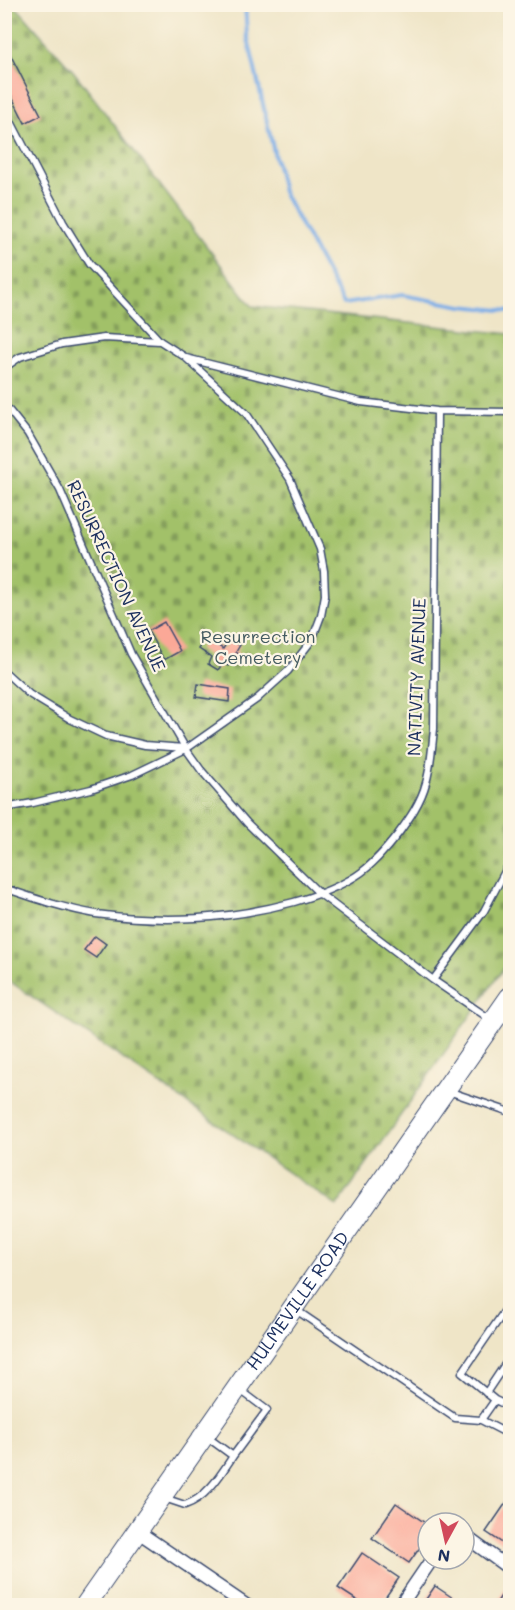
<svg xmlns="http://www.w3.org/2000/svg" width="515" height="1610" viewBox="0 0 515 1610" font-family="Mali,sans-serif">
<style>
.cemetery{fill:url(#cemetery-stones);stroke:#5e7864;stroke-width:1.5}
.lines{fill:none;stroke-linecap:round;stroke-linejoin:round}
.stream{stroke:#7bade7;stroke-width:4}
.building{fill:#fba897}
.lane-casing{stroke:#3b4a6e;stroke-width:9}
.street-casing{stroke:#3b4a6e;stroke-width:15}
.primary-casing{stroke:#3b4a6e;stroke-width:22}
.lane{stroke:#fff;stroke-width:6}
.street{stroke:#fff;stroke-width:12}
.primary{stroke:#fff;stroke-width:20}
.labels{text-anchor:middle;stroke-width:4.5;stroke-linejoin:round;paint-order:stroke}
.street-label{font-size:18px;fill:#1b2f5e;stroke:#fcf5e5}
.park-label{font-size:18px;fill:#445b61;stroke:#fcf5e5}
</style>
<defs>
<pattern id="cemetery-stones" width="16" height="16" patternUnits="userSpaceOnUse" patternTransform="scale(1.5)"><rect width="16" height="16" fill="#a2c169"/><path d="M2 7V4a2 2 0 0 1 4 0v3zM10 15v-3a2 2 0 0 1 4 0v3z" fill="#839d5a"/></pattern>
</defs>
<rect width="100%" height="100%" fill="#fcf5e5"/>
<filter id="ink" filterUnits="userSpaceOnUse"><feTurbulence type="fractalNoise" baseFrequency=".0167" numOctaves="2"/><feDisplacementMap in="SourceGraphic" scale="12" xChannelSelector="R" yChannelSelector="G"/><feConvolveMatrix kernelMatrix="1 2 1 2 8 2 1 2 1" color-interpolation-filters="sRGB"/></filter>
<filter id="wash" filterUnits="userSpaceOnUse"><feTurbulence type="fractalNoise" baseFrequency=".008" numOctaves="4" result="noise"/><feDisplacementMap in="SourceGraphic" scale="24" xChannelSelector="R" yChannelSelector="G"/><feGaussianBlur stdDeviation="1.35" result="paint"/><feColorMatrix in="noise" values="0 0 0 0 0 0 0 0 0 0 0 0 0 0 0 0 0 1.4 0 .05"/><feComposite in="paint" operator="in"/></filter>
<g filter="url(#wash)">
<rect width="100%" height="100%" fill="#efe5c7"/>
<path class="cemetery" d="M4 5H11L19 10 74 72 252 306 510 334V959L337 1206 5 978Z"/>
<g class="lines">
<path class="stream" d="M245 4 247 34 283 192 344 304 402 295 462 306 510 311"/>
</g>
<g id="blocks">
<path class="building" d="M4 42 41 115 25 123 4 81Z
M164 622 180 651 164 660 148 631Z
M206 638 223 649 229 639 240 645 236 652 242 656 237 665 231 661 228 666 223 663 218 670 208 664 211 657 199 649Z
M198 684 230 689 229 702 196 697Z
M95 936 106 944 96 958 84 950Z
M510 1497V1548L486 1532Z
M396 1503 428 1525V1536L409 1563 372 1538Z
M362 1553 399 1578 380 1605H364L338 1588Z
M510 1582V1605H502L497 1602Z
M435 1586 450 1596 463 1605H422Z"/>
</g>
</g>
<g filter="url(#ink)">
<use href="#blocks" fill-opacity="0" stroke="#3b4a6e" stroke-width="1.5"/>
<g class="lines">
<defs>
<path id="lane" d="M4 108 63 222 89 264 160 341 185 357 246 413 290 479 320 549 324 571 325 595 321 616 312 640 288 671 257 699 186 749 132 775 91 789 33 803 4 808
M186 358 361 402 437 411 510 412
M4 368 20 357 62 344 104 338 160 341
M4 404 28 434 60 490 131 654 186 749 201 770 247 823 320 894 433 980 490 1019
M4 671 29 694 70 719 106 736 145 745 184 748
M4 888C34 898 65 909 96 914 165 923 227 920 294 902 315 896 337 888 356 876 372 866 386 849 398 834 409 819 421 802 426 783 431 766 432 747 434 729L437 411
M433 980 484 911 510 862
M448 1091 510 1112
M296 1310 455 1418 481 1420 510 1435
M486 1393 510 1357
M495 1400 462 1373 510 1303
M481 1420 495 1400 510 1407
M207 1437 233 1456 267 1410 239 1389
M164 1498 185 1505C207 1498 221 1474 233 1456"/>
<path id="street" d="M137 1531 247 1606
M464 1538 469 1539 510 1569
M400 1606 432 1559"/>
<g id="primary">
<path id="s1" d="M85 1606 510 997"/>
</g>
</defs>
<use href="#lane" class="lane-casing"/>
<use href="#street" class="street-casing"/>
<use href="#primary" class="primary-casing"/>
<use href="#lane" class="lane"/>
<use href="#street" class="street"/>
<use href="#primary" class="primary"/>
</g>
</g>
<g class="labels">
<g class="street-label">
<text transform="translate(116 576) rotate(65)" y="6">RESURRECTION AVENUE</text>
<text transform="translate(417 677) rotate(-88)" y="6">NATIVITY AVENUE</text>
<text dy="6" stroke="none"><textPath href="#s1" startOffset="372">HULMEVILLE ROAD</textPath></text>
</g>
<g class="park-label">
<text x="258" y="643">Resurrection<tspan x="258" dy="21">Cemetery</tspan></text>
</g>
</g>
<rect width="515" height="1610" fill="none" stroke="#fcf5e5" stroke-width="24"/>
<g transform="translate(446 1541) rotate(188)"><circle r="28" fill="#fcf5e5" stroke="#a2a6af" stroke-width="1.5"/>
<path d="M0-4.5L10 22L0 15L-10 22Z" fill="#d1495b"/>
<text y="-9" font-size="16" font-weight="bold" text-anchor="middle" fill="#1b2f5e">N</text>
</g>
</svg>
